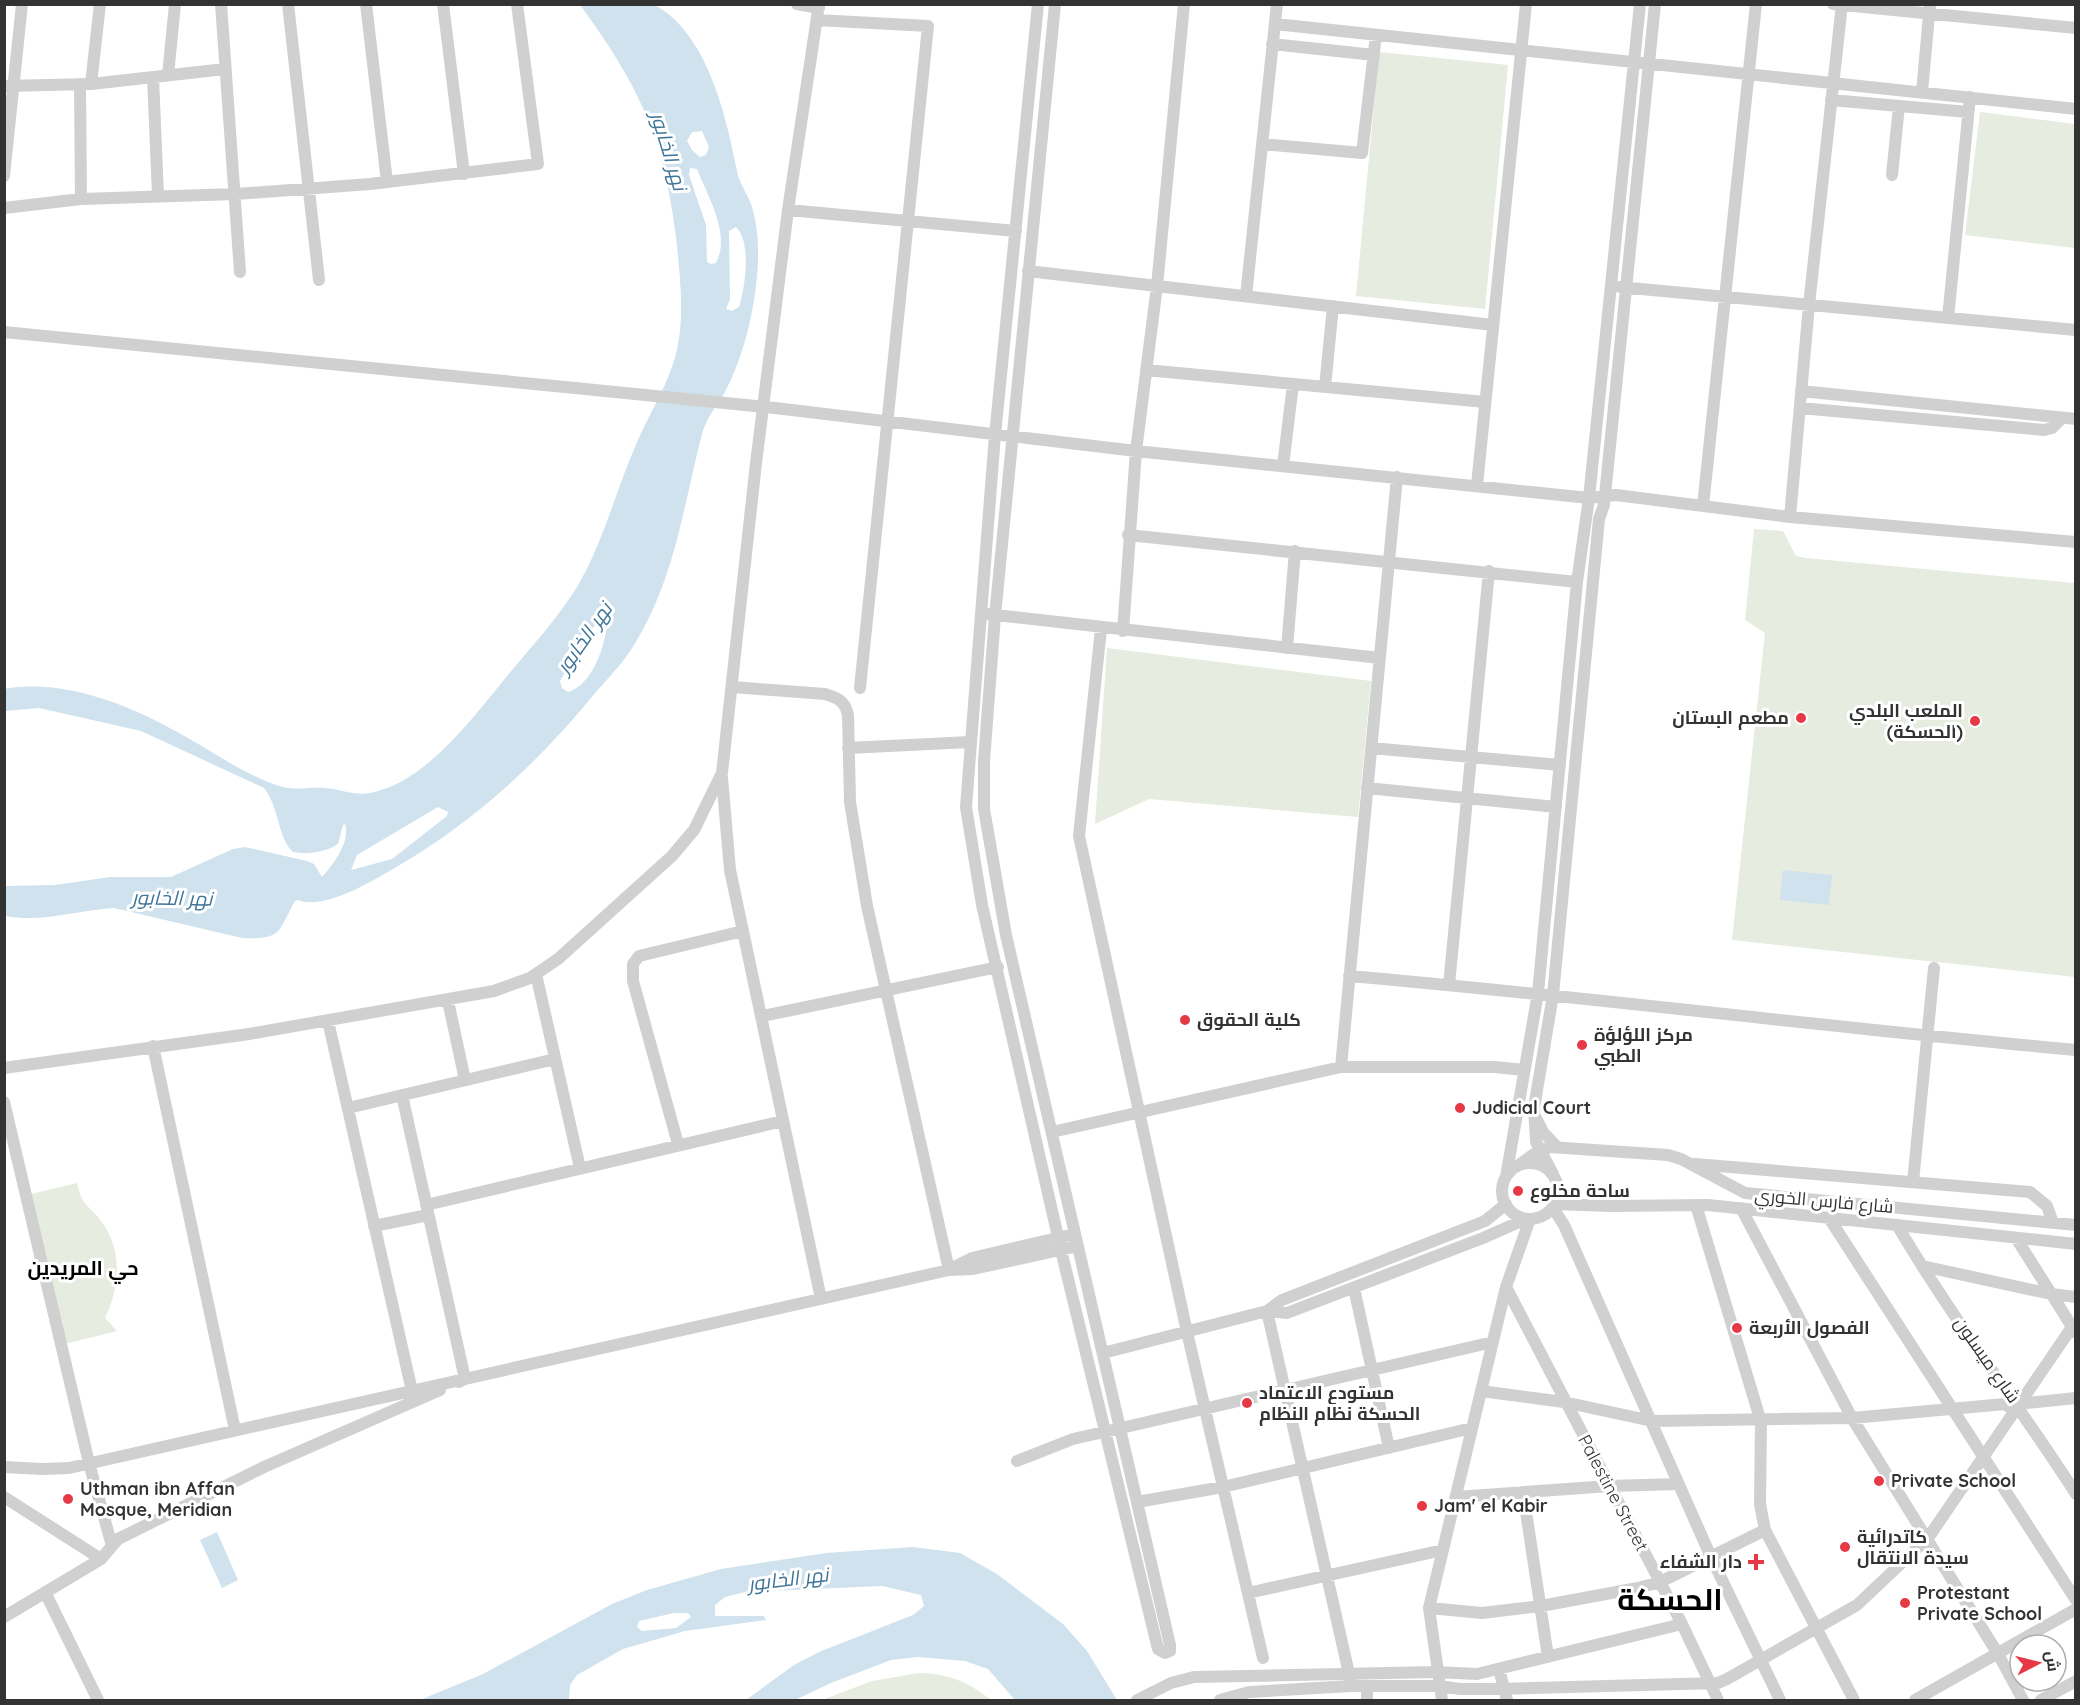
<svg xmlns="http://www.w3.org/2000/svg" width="2080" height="1705" viewBox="0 0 2080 1705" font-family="Quicksand,Cairo,sans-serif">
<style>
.park{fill:#e6ecdf}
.water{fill:#cfe2ee;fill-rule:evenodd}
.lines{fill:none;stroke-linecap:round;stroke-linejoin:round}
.minor{stroke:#d0d0d0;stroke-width:12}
.minor-bridge{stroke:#d0d0d0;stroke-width:12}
.poi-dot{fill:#e63946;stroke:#fff;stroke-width:2}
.labels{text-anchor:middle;stroke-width:6;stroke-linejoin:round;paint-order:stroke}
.poi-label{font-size:18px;font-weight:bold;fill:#333;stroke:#fff;text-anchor:start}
.street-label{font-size:18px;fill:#333;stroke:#fff}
.water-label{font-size:20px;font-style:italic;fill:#3f7597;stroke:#fff}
.neighbourhood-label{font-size:20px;font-weight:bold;fill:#000;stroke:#fff}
.town-label{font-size:30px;font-weight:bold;fill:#000;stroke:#fff}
</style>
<rect width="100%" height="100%" fill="#fff"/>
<path class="park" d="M1379 52 1508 65 1485 309 1356 296Z
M1980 112 2075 124V248L1965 235Z
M1754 529 1783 531 1796 556 1806 558 2075 583V977L1732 940 1765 633 1745 620Z
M1107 648 1371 681 1358 817 1149 799 1095 824Z
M77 1183C82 1205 85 1202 98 1217 123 1247 121 1285 105 1318L117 1331 65 1344 31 1194Z
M919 1673C947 1673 969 1682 991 1700H822L872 1681Z"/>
<path class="water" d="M580 5C595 5 648 1 658 7 708 36 727 119 737 171 739 183 747 193 751 204 761 234 759 270 754 300 749 331 740 363 725 392 717 406 706 418 702 434 683 507 675 579 634 645 624 662 609 677 596 692 540 761 475 821 398 866 374 880 324 911 298 900L295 901C278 931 283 940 242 938L114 908C77 910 43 923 5 916V886L55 885 110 877H171L233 849 245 847 307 861 314 864 322 877C333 865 351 841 345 824L343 825 338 844C326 852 307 855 293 852 278 839 279 806 264 788L141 731 39 708 5 711 4 689C66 678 134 707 186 737 217 754 245 775 279 786 294 791 310 787 325 788 341 789 354 796 370 793 427 782 473 717 508 675 532 646 557 619 577 587 603 543 615 493 635 447 649 413 672 380 678 344 684 312 680 277 677 245 665 141 641 88 580 5ZM702 131 709 147 706 155 700 157 692 150 687 141 692 132ZM690 168 697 169C708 197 731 234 716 263L711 264 707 262 706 225 689 175ZM736 227C752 242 745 288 739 307L732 311 726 309 730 299 729 231ZM598 620H602L607 626C604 648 592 685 568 692L562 688 560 681ZM438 807 448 812 447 816 392 859 351 870 357 855Z
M1783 870 1832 875 1829 905 1780 900Z
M217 1532 238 1580 222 1588 200 1540Z
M913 1547 960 1553 997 1574 1063 1624 1087 1651 1117 1700H1015L988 1669 965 1661 918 1657 891 1660 831 1683 795 1700H746L794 1665 819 1652 913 1615 924 1606 921 1595 882 1586 745 1592 725 1597 715 1605V1616H764L766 1620 685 1631 623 1649 577 1675 570 1685 569 1700H420L483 1674 612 1604 647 1590 721 1569 826 1553ZM674 1613H688L691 1617 676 1628 642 1631 637 1627 639 1621Z"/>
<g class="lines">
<path class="minor" d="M221 4 240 272
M288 4 319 280
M366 4 387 182
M443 4 464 174
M797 4 819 8
M1038 4 995 435 966 807 982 905 1061 1250 1158 1649 1165 1653 1170 1651V1645L1006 935 984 809V761L995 616 1055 4
M1833 4 2076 28
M817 20 928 26 860 688
M1275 24 2076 109
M1272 44 1374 55
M168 75 175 4
M153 77 158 196
M80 84 81 199
M91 84 100 4
M4 86 91 84 225 69
M1922 92 1930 4
M1831 100 1968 112
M1262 144 1362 153 1376 35
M1892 175 1899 106
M4 176 22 4
M4 208 81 199 236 194 370 184 538 164 517 4
M788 210 1016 231
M1028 271 1493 325
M1620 287 2076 330
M1246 296 1277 4
M1948 318 1970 97
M4 332 575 388
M1146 370 1485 402
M1325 387 1333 306
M1801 391 2076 419
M775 408 1136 451 1589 498 1616 495 1790 517 2076 542
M1800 408 2044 430 2052 428 2062 418
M1283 466 1293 384
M1477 485 1526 4
M1703 506 1756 4
M1790 517 1809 305 1842 4
M1128 535 1577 582
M987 614 1380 658
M1101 629 1079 836 1187 1332 1263 1658
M1123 631 1136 451 1157 286 1184 4
M1287 648 1295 551
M732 687 825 694C838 698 845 701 848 715L850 802 867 906 949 1270
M848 748 970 742
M1371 748 1560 765
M722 778 730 870 821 1299
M1367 788 1556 807
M536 974 580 1168
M1349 976C1592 997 1833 1028 2076 1050
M1449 985 1489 571
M448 1001 465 1080
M763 1016 998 967
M328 1021 412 1391
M153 1046 235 1430
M1341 1067 1397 477
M4 1068 249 1034 494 991 530 978 558 959 672 856 694 830 722 773 756 463 788 210 819 4
M402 1095 465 1379 459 1382
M4 1102 89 1463 112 1546
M348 1108 555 1059
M1536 1118 1543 1132 1557 1147
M1052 1132 1341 1067H1495L1524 1070
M678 1144 633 981V964L639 956 743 931
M1502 1191a28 28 0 1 1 56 0a28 28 0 1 1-56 0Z
M1695 1164 2030 1192 2047 1206 2053 1223
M1516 1167 1534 1154 1550 1147 1668 1155 1681 1159 1745 1193 2076 1225
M1553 1174 1536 1142 1534 1108 1553 995 1599 519 1604 505 1655 4
M1506 1177 1538 993 1577 582 1589 498 1640 4
M1913 1182 1934 968
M1556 1204 1610 1206 1708 1205 2076 1244
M426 1205 783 1121
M1696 1205 1761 1422 1760 1504 1765 1530 1854 1700
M1553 1208 1564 1225 1711 1557 1780 1700
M1741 1208 1852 1418 1998 1654 2023 1700
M1829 1218 2076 1600
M1897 1225C1952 1318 2018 1404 2076 1494
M374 1226 428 1215
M2016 1238 2076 1333
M1922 1266 2051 1294 2076 1297
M950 1269 972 1258 1075 1234
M1506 1287 1682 1624 1718 1700
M1354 1288 1389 1448
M1267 1311 1350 1678
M1267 1311 1282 1300 1485 1221 1506 1204
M1103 1353 1267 1311 1287 1313 1483 1238 1526 1219
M1481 1391 1564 1402 1652 1421 1852 1418 2005 1404 2015 1411
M2022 1401 2027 1403 2076 1398
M1017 1461 1073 1439 1104 1432 1493 1342
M4 1467 42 1469 69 1468 949 1270 973 1269 1078 1246
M1523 1492 1548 1657
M4 1497 101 1559
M1456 1497 1609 1486 1679 1484
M1137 1502 1223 1487 1472 1428
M45 1592 98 1700
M1248 1593 1443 1550
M1429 1608 1482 1613 1541 1606 1638 1588 1660 1582 1765 1530
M4 1617 101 1559 118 1539 264 1467 440 1390
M1499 1669 1507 1700
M1367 1686V1700
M1137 1700 1171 1683 1194 1677 1436 1672 1477 1674 1682 1624
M1220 1700 1249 1692 1351 1686H1438L1460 1689H1498L1718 1683 1727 1679 1857 1605 1928 1538 2072 1327
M1442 1700 1429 1608 1506 1287 1530 1219
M1915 1700 2076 1609
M2041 1700 2076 1681"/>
<path class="minor-bridge" d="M575 388 775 408"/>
</g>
<g class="poi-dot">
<circle cx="1801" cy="718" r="6"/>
<circle cx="1975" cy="721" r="6"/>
<circle cx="1185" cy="1020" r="6"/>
<circle cx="1582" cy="1045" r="6"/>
<circle cx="1460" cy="1108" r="6"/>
<circle cx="1518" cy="1191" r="6"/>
<circle cx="1737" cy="1328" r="6"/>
<circle cx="1247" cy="1403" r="6"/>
<circle cx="1879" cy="1481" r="6"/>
<circle cx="68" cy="1499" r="6"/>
<circle cx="1422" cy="1506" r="6"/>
<circle cx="1845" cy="1547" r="6"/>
<path d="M1753 1553h6v6h6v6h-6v6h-6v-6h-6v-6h6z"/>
<circle cx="1905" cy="1603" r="6"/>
</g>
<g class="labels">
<g class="poi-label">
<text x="1963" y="717" text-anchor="end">الملعب البلدي<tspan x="1963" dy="21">(الحسكة)</tspan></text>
<text x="1789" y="724" text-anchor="end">مطعم البستان</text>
<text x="1197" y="1026">كلية الحقوق</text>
<text x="1594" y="1041">مركز اللؤلؤة<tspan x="1594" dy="21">الطبي</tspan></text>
<text x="1472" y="1114">Judicial Court</text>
<text x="1530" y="1197">ساحة مخلوع</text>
<text x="1749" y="1334">الفصول الأربعة</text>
<text x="1259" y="1399">مستودع الاعتماد<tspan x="1259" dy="21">الحسكة نظام النظام</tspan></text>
<text x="1891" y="1487">Private School</text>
<text x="80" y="1495">Uthman ibn Affan<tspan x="80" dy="21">Mosque, Meridian</tspan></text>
<text x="1434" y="1512">Jam' el Kabir</text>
<text x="1857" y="1543">كاتدرائية<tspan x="1857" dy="21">سيدة الانتقال</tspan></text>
<text x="1742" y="1568" text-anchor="end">دار الشفاء</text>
<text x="1917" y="1599">Protestant<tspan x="1917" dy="21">Private School</tspan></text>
</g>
<g class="street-label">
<text transform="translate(1824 1201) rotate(5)" y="6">شارع فارس الخوري</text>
<text transform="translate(1987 1360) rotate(55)" y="6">شارع ميسلون</text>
<text transform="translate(1613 1493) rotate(62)" y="6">Palestine Street</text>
</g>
<g class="water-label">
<text transform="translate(669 151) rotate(73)" y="7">نهر الخابور</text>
<text transform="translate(584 638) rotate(-55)" y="7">نهر الخابور</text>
<text transform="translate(172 898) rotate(1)" y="7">نهر الخابور</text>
<text transform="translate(788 1579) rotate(-7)" y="7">نهر الخابور</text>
</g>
<g class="neighbourhood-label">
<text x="83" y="1275">حي المريدين</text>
</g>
<g class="town-label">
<text x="1670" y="1610">الحسكة</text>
</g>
</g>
<rect width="2080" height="1705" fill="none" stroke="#333333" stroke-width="12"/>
<g transform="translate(2038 1663) rotate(83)"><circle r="28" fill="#ffffff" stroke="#adadad" stroke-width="1.5"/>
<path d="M0-4.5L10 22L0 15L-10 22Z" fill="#e63946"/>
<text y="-9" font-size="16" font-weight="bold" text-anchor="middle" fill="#333333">ش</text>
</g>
</svg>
